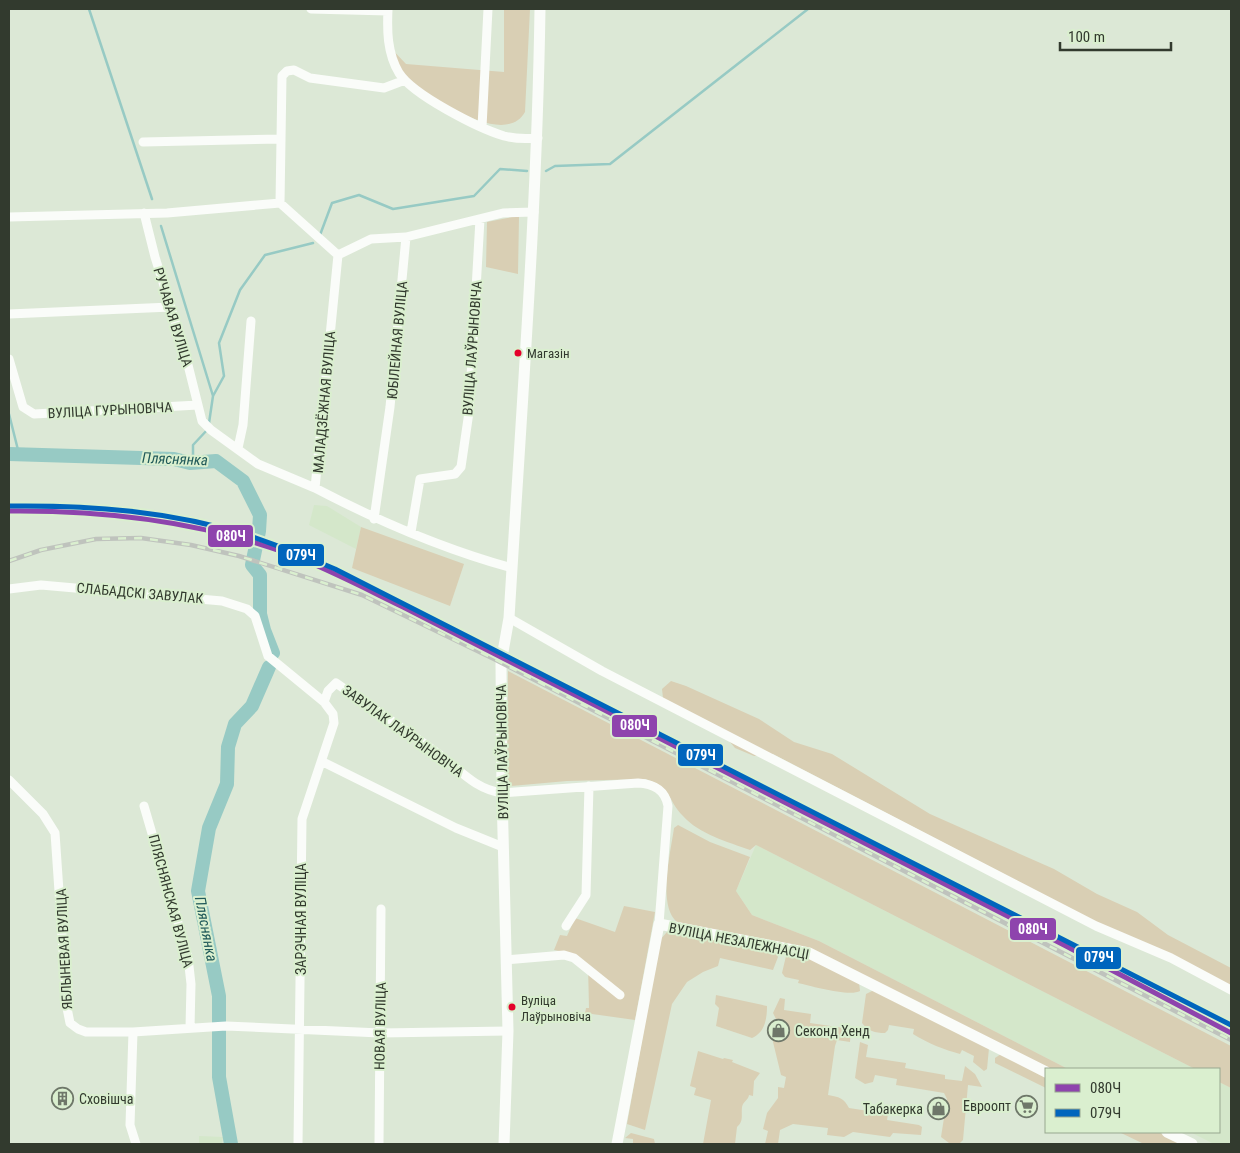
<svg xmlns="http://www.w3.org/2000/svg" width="1240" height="1153" viewBox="0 0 1240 1153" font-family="'Roboto Condensed',sans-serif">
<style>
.built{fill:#d4e7ca}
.green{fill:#d9cfb4}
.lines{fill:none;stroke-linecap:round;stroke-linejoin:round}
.stream{stroke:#97cac4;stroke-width:2.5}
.river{stroke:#97cac4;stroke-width:14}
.minor{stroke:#fafcf9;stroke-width:9}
.major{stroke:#fafcf9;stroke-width:11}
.rail-casing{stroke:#bfc3bd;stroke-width:4.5}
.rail{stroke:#daefcf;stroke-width:2.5;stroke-dasharray:8;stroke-linecap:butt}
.rail-1-casing{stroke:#daefcf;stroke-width:9}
.rail-2-casing{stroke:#daefcf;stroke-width:9}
.rail-1{stroke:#8e44ad;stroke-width:5}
.rail-2{stroke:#0065bd;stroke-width:5}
.bus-dot{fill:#e4002b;stroke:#daefcf;stroke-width:2}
.labels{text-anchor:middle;stroke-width:4;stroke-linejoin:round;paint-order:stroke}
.bus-label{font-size:13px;fill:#323a2e;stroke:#daefcf;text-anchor:start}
.street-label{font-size:14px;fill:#323a2e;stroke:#daefcf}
.poi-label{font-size:14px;fill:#323a2e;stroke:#daefcf;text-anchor:start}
.water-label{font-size:15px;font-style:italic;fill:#205959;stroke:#daefcf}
.line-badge{stroke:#daefcf;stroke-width:2}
.badge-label{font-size:14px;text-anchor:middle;font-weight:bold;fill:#fff}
</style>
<rect width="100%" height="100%" fill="#dce8d6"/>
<path class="built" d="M314 505 327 506 361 527 356 549 309 525Z
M756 845 1195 1069H1068L819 941 752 915 736 891Z
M1219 1082 1231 1088V1144H1214L1190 1132H1219Z
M199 1136 223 1137 222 1144H199Z"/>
<path class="green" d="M504 9H530L525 112C505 147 440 101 416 88L407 81 388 45 406 64 504 72Z
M517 216 519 217 518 274 486 267 487 222Z
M361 527 464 564 450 606 352 568Z
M508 671 1231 1046V1088L1219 1082V1069H1195L756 845 750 850C728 842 699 834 683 816 667 800 672 786 645 779L567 781 511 786 508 783 507 775Z
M671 681 686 686 759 719 794 742 832 754 930 814 1054 869 1097 894 1137 912 1168 935 1231 968V986L1096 922 773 754 754 756 735 748 725 736 663 698 662 689Z
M678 825 710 842 750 857 736 891 752 915 819 941 1068 1069H1051L809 948 677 922C657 906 671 851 674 828Z
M624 906 655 912 635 1020 585 1013 586 1008H589L588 965 565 952 554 950 560 935 567 936 575 918 615 932Z
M670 931 775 951 778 957 773 970 720 958 718 966 703 972 687 982 672 1004 645 1130 627 1124 660 940 667 932Z
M792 954 808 958 859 982 860 991C850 997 811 986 798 983L799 980 785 977 782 973 786 956Z
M874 990 989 1048 987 1069 984 1071 973 1062 974 1056 962 1050 960 1054C945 1050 927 1043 913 1034L914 1029 889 1025 888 1030 885 1033C875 1033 868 1031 862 1023L866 994Z
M716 995 767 1006C767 1018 765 1033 752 1038L716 1026 719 1008 715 1004Z
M780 998 785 999 784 1010 811 1014 810 1023 851 1029 850 1042 837 1040 835 1046 828 1095C839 1097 844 1098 849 1108L888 1114 887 1120 919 1125 922 1127 921 1135 893 1133 890 1137 853 1132 844 1137 827 1135 828 1128 793 1124 780 1130 778 1144H765L768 1131 763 1129 767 1113 778 1098V1087L784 1088 786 1077 781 1075 773 1042 777 1021 773 1013Z
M860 1042 868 1045 866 1057 906 1063 905 1068 945 1075V1079L962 1081 965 1066 975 1074 982 1087 968 1085 963 1140 959 1144 949 1143 941 1137 947 1099 944 1093 896 1085 897 1079 875 1075 873 1082 865 1084 855 1078Z
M698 1051 723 1059 724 1058 733 1060 732 1062 760 1073 754 1081 753 1096 749 1095C748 1101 743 1101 742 1107 741 1115 744 1121 737 1127L735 1144H703L711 1100 694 1095 696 1088 690 1086Z
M1001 1054 1046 1077V1088L995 1063V1058Z
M1119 1132H1158L1183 1144H1144Z
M631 1133 654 1139 655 1144H633V1139L625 1138Z"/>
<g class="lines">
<path class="stream" d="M89 9 152 199
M546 171 555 166 610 164 808 9
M161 226 213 396
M320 235 332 203 359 195 393 209 474 196 500 169 527 171
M9 414 19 454
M209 423 213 396 224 376 219 343 240 290 265 255 313 243
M190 463 193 457V445L208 429"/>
<path class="river" d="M9 454 174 459 190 463 216 461 243 481 260 515 259 531 252 565 260 575V614L264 630 273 653
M231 1144 219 1077V996L198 891 209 828 227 784 228 747 235 724 252 706 269 667"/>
<path class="minor" d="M311 9 388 11
M388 9C387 30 387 53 399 73 413 95 478 128 504 136 515 139 527 139 538 138
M482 127 488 9
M143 142 281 139
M144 213 155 257 185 353 202 421 211 430 258 464 315 488 338 255
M9 217 167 213 280 203
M338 255 280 203 282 76 287 71 294 70 310 78 384 88 405 80
M338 255 371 239 406 237
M9 314 171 307
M9 359 23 407 34 414 198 405
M238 448 243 425 251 321
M315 488C378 521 443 549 512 568
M374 519 390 407 406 237 503 213 534 212
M411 532 420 479 455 474 461 467 469 412 480 219
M9 589 41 585 222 601 247 609 255 616 268 656 324 702 333 714 334 723 302 819 298 1144
M509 618 602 671 1096 926 1171 958 1231 990
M324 702 328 691 336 683C370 707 407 730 440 755 461 771 475 789 502 793L638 783C653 784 665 789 668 806L659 924
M323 762 456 828 503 847
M9 780 43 814 55 833 67 1008 70 1023 78 1029 86 1032H133L226 1026 380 1033 508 1031
M144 806 188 957 191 984 190 1028
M566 926 586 895 589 786
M506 960 564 955 574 958 620 995
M133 1032 130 1125 136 1144
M379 1144 381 909"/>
<path class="major" d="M1167 1132 1192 1144
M504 1144 508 1031 502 793 501 663 509 618C521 415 537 212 540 9
M617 1144 659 924 809 953 1046 1072"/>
<defs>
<path id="rail" d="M9 561 41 550 96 539 141 538 191 545 239 556 362 595 496 660 1231 1040"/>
</defs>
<use href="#rail" class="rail-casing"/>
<use href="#rail" class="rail"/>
<defs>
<path id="rail-1" d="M9 511C104 510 199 521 289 554 328 569 366 589 403 607L1064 945 1231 1033"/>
<path id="rail-2" d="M9 506C90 505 172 511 250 536 279 546 307 557 335 569L1231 1025"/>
</defs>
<use href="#rail-1" class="rail-1-casing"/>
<use href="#rail-2" class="rail-2-casing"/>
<use href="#rail-1" class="rail-1"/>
<use href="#rail-2" class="rail-2"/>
</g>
<defs>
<symbol id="shop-ring" viewBox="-11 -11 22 22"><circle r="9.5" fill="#daefcf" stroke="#6e7769" stroke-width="1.5"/><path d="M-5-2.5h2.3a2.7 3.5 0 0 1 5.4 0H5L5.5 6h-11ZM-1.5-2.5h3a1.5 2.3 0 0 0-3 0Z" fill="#6e7769"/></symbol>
<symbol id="building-ring" viewBox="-11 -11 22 22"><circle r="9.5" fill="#daefcf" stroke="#6e7769" stroke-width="1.5"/><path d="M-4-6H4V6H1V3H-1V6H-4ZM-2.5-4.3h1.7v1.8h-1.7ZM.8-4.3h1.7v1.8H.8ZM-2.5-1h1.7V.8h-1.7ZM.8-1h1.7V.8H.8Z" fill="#6e7769"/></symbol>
<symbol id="supermarket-ring" viewBox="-11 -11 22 22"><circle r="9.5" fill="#daefcf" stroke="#6e7769" stroke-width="1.5"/><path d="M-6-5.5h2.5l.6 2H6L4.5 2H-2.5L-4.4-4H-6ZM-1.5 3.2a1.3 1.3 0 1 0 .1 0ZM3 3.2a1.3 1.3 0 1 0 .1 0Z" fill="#6e7769"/></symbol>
</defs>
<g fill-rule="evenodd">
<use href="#shop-ring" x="766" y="1018" width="25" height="25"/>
<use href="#building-ring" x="50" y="1086" width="25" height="25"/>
<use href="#supermarket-ring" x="1014" y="1094" width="25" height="25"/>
<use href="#shop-ring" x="926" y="1096" width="25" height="25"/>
</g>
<g class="bus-dot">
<circle cx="518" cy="353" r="4.5"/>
<circle cx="512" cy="1007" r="4.5"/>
</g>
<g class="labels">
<g class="bus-label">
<text x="527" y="358">Магазін</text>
<text x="521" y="1005">Вуліца<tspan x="521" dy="16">Лаўрыновіча</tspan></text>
</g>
<g class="street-label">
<text transform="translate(173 317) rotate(73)" y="5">РУЧАВАЯ ВУЛІЦА</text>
<text transform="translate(397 340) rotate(-85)" y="5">ЮБІЛЕЙНАЯ ВУЛІЦА</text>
<text transform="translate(472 348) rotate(-86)" y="5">ВУЛІЦА ЛАЎРЫНОВІЧА</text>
<text transform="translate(324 402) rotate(-85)" y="5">МАЛАДЗЁЖНАЯ ВУЛІЦА</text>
<text transform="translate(110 410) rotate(-3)" y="5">ВУЛІЦА ГУРЫНОВІЧА</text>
<text transform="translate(140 593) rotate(5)" y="5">СЛАБАДСКІ ЗАВУЛАК</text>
<text transform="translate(403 731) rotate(36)" y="5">ЗАВУЛАК ЛАЎРЫНОВІЧА</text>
<text transform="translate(502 752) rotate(-91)" y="5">ВУЛІЦА ЛАЎРЫНОВІЧА</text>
<text transform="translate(171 901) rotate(75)" y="5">ПЛЯСНЯНСКАЯ ВУЛІЦА</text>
<text transform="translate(301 919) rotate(-90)" y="5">ЗАРЭЧНАЯ ВУЛІЦА</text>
<text transform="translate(739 941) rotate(11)" y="5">ВУЛІЦА НЕЗАЛЕЖНАСЦІ</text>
<text transform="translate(64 949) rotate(-93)" y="5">ЯБЛЫНЕВАЯ ВУЛІЦА</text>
<text transform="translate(380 1026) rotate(-89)" y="5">НОВАЯ ВУЛІЦА</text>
</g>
<g class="poi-label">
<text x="795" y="1036">Секонд Хенд</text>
<text x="79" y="1104">Сховішча</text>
<text x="1011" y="1111" text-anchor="end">Евроопт</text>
<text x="923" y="1114" text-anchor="end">Табакерка</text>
</g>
<g class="water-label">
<text transform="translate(175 459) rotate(2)" y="5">Пляснянка</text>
<text transform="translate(206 929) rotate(79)" y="5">Пляснянка</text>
</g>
</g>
<g class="line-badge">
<rect x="207" y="524" width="47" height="24" rx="5" fill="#8e44ad"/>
<rect x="277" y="543" width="48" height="24" rx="5" fill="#0065bd"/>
<rect x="611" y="714" width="47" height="24" rx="5" fill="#8e44ad"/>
<rect x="677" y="743" width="47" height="24" rx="5" fill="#0065bd"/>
<rect x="1009" y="917" width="48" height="24" rx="5" fill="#8e44ad"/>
<rect x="1075" y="946" width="47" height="24" rx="5" fill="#0065bd"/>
</g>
<g class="badge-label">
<text x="231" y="541">080Ч</text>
<text x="301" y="560">079Ч</text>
<text x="635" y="730">080Ч</text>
<text x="701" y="760">079Ч</text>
<text x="1033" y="934">080Ч</text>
<text x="1099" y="962">079Ч</text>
</g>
<rect width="1240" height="1153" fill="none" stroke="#323a2e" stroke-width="20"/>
<rect x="1045" y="1068" width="175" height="65" fill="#daefcf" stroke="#97a78f"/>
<rect x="1055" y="1084" width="25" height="8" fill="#8e44ad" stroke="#97a78f"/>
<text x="1090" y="1093" font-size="15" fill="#323a2e">080Ч</text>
<rect x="1055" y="1109" width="25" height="8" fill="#0065bd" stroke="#97a78f"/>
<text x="1090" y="1118" font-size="15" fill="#323a2e">079Ч</text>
<path d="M1060 42v8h111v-8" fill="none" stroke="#323a2e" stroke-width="2.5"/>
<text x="1068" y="42" font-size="15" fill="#323a2e" stroke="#daefcf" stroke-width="4" paint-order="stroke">100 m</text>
</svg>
